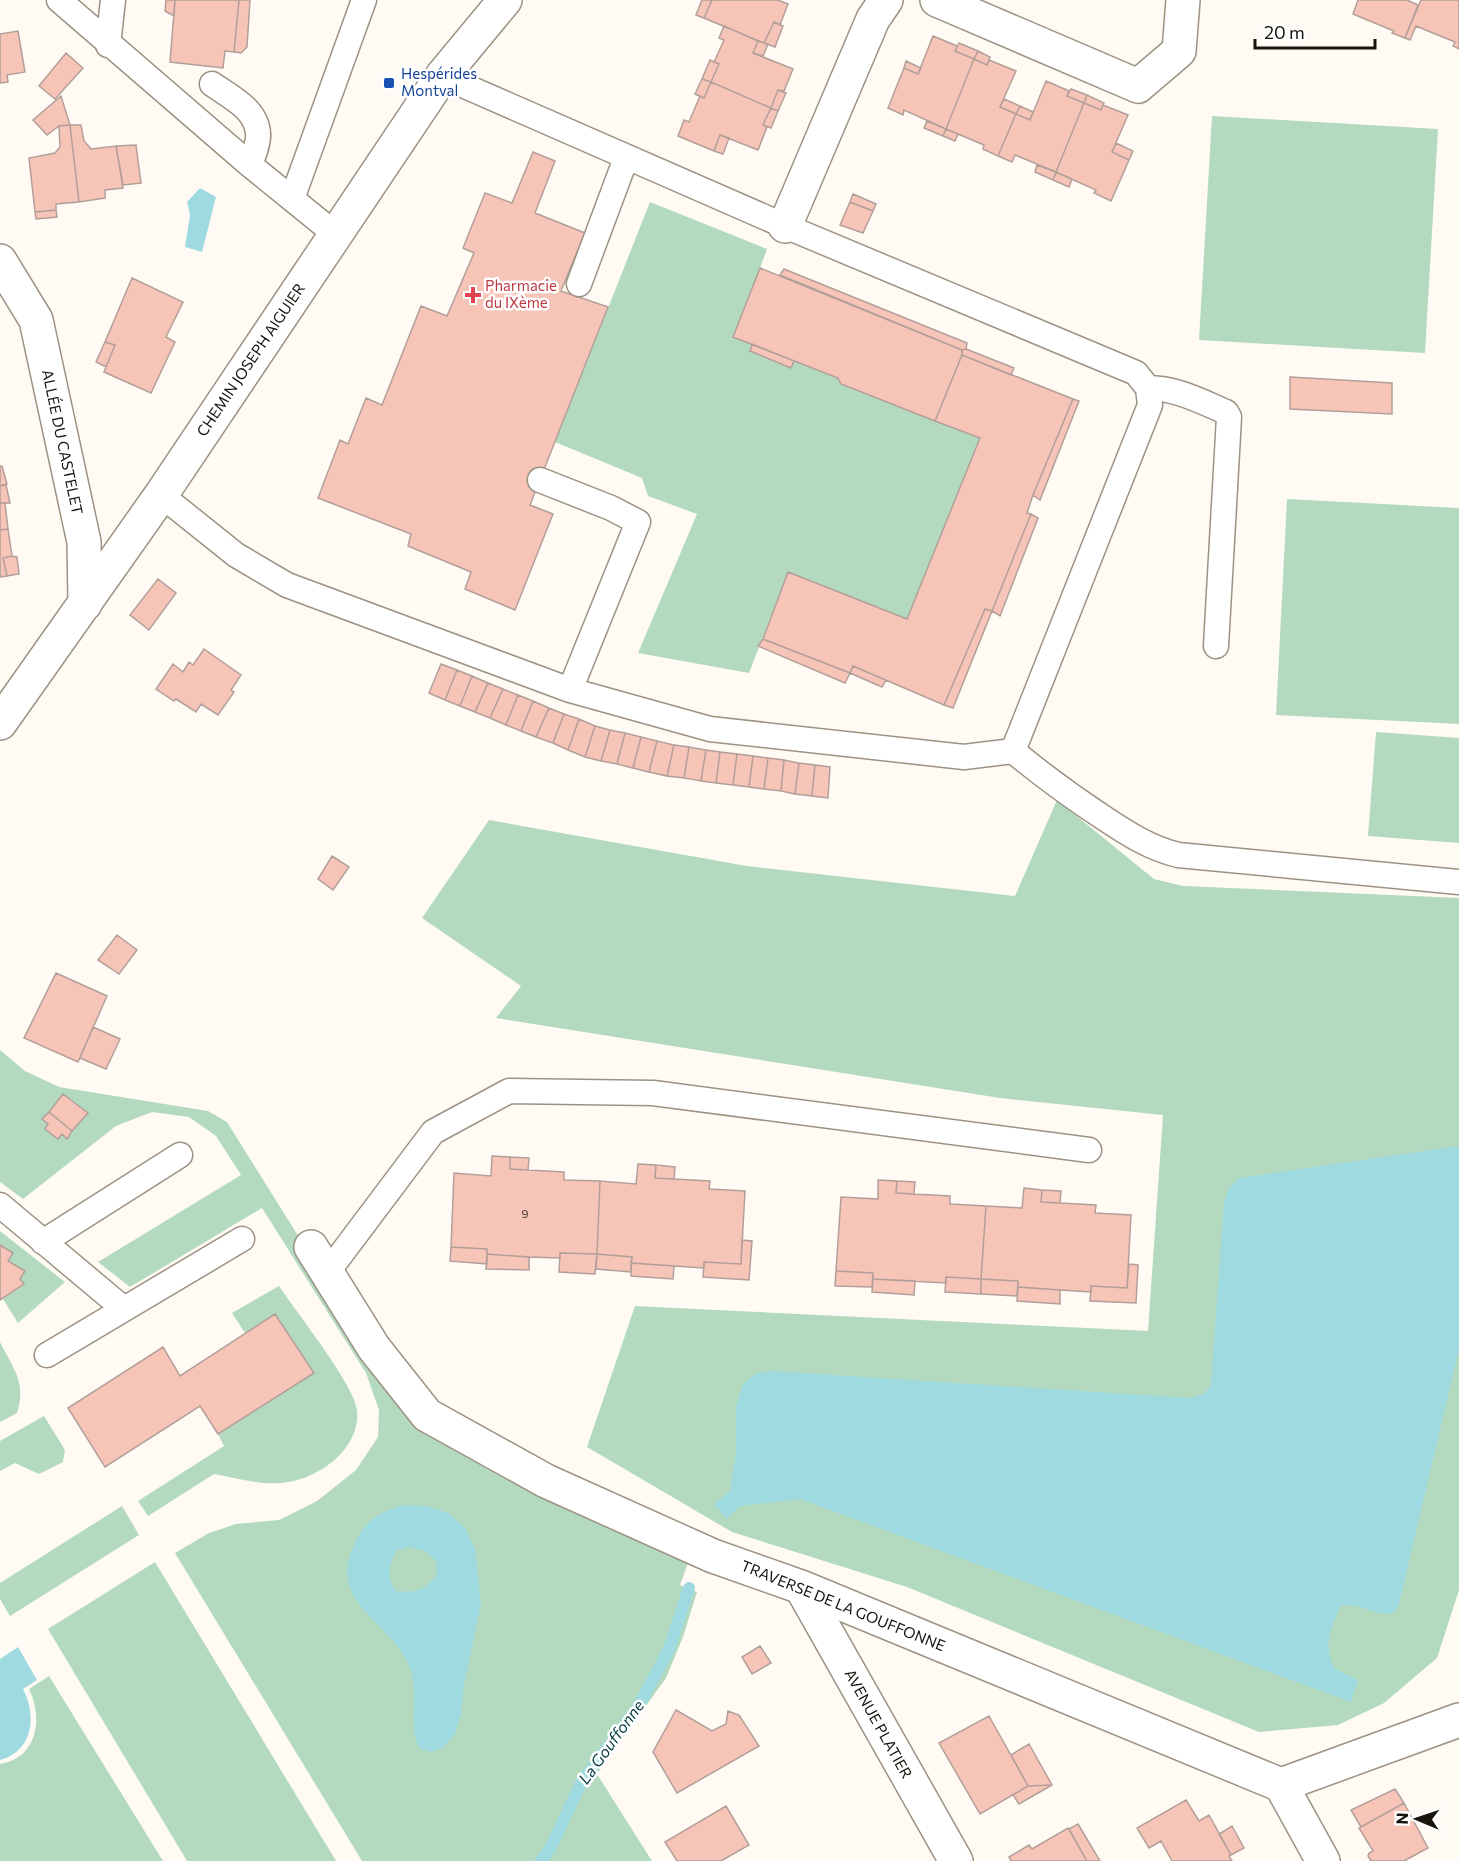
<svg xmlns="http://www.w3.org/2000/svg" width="1459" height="1861" viewBox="0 0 1459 1861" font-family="Commissioner,sans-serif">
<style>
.green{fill:#b3dabe}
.water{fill:#9fdae1;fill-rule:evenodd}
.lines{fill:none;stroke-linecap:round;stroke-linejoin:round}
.stream{stroke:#9fdae1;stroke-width:12}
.building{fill:#f7c4b8;stroke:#b39f9a;stroke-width:1.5}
.service-casing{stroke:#9c9283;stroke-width:27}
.minor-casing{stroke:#9c9283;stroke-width:36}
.service{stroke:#fff;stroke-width:24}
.minor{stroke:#fff;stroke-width:33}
.transit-dot{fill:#1a4fb4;stroke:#fff;stroke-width:2}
.health-dot{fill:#e0444e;stroke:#fff;stroke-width:2}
.labels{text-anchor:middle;stroke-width:5;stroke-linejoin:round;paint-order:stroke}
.number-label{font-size:12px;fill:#4f4038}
.transit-label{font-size:15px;fill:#164399;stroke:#fff;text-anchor:start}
.health-label{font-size:15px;fill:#be3a42;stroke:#fff;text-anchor:start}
.street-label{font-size:15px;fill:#17140e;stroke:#fff}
.water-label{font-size:16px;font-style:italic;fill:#033d42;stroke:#fff}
</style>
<rect width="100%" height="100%" fill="#fffbf4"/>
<path class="green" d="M1212 116 1438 129 1425 353 1199 340Z
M650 202 767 249 760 268 750 351 791 367 794 361 838 378 842 384 980 438 907 619 788 572 749 673 638 653 697 514 648 496 642 478 555 442Z
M1287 499 1459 508V724L1276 715Z
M1376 732 1459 738V843L1368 836Z
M1057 800 1154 879 1183 886 1459 898V1590L1437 1658 1384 1703 1338 1725 1259 1732 907 1587 732 1532 587 1447 635 1306 1148 1331 1163 1115 1000 1098 496 1018 521 986 422 918 489 820 747 866 1015 896Z
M0 1050 25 1071 59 1087 208 1111 227 1122 377 1362 422 1417 690 1557 680 1585 697 1592 683 1637 666 1678 597 1774 652 1861H362L175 1553 209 1533 236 1524 279 1520 317 1501 356 1470 378 1437 379 1410 366 1373 262 1208 130 1287 98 1262 241 1175 216 1136 189 1117 152 1112 116 1126 23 1199 0 1182Z
M0 1231 65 1282 18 1323 3 1299 24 1285 20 1279 25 1271 8 1261 13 1253 0 1245Z
M279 1286C295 1310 355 1386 357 1410 361 1450 317 1480 282 1483 259 1485 236 1478 214 1474L148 1516 138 1501 224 1446 218 1434 313 1373 275 1314 245 1333 232 1313Z
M0 1342C13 1368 27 1383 17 1413L0 1422Z
M44 1416 65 1450 63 1462 39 1474 15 1463 0 1471V1441Z
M122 1506 139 1535 10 1616 0 1599V1583Z
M155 1562 336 1861H187L48 1629Z
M49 1676 163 1861H0V1764C38 1758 43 1718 29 1689Z"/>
<path class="water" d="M200 188 216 197 202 252 185 247 190 215 187 202Z
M1459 1146V1349L1398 1608 1391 1614C1372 1615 1360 1602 1341 1606 1330 1631 1323 1641 1334 1668L1358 1680 1351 1702 800 1499 740 1506 727 1519 714 1504 730 1491 736 1453V1406L743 1384 756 1373 772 1371 1190 1398 1204 1394 1211 1385 1224 1203 1229 1188 1239 1178Z
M403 1505 427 1506 448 1513 465 1528 475 1549 481 1604 464 1685 461 1714 455 1734 444 1747 431 1752 420 1749C407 1725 420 1694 410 1668 393 1621 324 1604 355 1543 366 1519 379 1513 403 1505ZM408 1547 425 1551 436 1561 437 1574C424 1591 417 1593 396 1591 386 1577 389 1566 396 1551Z
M18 1647 37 1680 23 1689C37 1716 33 1751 0 1760V1659Z"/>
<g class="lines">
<path class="stream" d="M541 1861 551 1847 582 1781 638 1707 669 1649 689 1588"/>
</g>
<path class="building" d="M166 0H175L174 16 165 11Z
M175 0H239L234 52 225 51 223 68 170 62Z
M239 0H250L247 47 241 53 234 52Z
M702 0H712L704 18 696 15Z
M712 0H778L788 4 780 25 774 22 764 43 704 18Z
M1358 0H1407L1418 5 1405 38 1392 33 1394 31 1353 14Z
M1421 0H1459V49L1453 46 1455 42 1416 26 1410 40 1405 38Z
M774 22 783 26 775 47 764 43Z
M724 26 758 41 753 53 793 69 784 91 778 90 771 108 711 82 719 64 714 62 724 40 719 38Z
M18 31 25 72 7 75 8 82 0 83V34Z
M933 36 957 46 955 51 974 59 946 129 904 110 903 115 888 108 904 68 918 74Z
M758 41 768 44 763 56 753 53Z
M959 43 978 51 974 59 955 51Z
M978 51 990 57 987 65 974 59Z
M66 53 83 68 55 99 39 86Z
M974 59 987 65 989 60 1016 71 1000 107 1016 114 998 156 983 149 984 145 946 129Z
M710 60 719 64 711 82 702 79Z
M906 61 921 68 918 74 904 68Z
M702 79 711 82 704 98 695 94Z
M1046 81 1069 91 1067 96 1084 103 1056 172 1015 155 1012 162 998 156 1016 114 1030 120Z
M711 82 771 108 763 125 767 127 758 150 720 135 714 151 678 136 684 120 689 122 700 96 704 98Z
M1071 89 1087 95 1084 103 1067 96Z
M778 90 786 93 778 111 771 108Z
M1087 95 1104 103 1101 110 1084 103Z
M61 96 70 125 59 126 47 135 33 120Z
M1004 99 1020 106 1016 114 1000 107Z
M1084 103 1101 110 1103 105 1128 115 1112 152 1129 160 1111 201 1094 193 1096 190 1056 172Z
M1020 106 1033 112 1030 120 1016 114Z
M771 108 778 111 771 128 763 125Z
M927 121 946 129 943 136 924 128Z
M70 125H81L84 141 91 149 116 146 123 188 105 190V198L79 202Z
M70 125 79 202 56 204V210L35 212 29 158 55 153 60 147 59 126Z
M946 129 958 134 955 141 943 136Z
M720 135 729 138 723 154 714 151Z
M1116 143 1133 151 1129 160 1112 152Z
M136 145 141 183 123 185 116 146Z
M533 152 555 161 535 213 585 233 561 291 608 307 530 505 553 514 515 610 465 589 471 572 408 546 411 534 318 498 340 440 348 444 366 398 382 405 421 306 447 316 474 253 463 248 485 193 512 203Z
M1037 165 1056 172 1053 180 1035 172Z
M1056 172 1072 179 1069 187 1053 180Z
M853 194 876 204 873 211 850 202Z
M850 202 873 211 863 233 840 225Z
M56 210 57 217 36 219 35 212Z
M760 268 962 350V355L935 421 841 384 838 378 733 337Z
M784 269 967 343 966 349 962 350 780 275Z
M132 278 183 302 166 337 175 342 151 393 104 372 115 345 105 342Z
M105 342 115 345 106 367 96 362Z
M752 344 794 361 791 368 750 351Z
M966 349 1014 368 1011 375 962 355V350Z
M962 355 1073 399 1033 495 1027 513 1031 514 992 611 985 609 944 705 853 666 850 673 763 639 788 572 907 619 980 438 935 421Z
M1290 377 1392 383V414L1290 409Z
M1073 399 1079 401 1040 500 1033 495Z
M0 466H2L7 484 0 486Z
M6 485 10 503H0V486Z
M0 503H5L8 529 0 530Z
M1031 514 1038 518 1000 616 992 611Z
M8 529 12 556 3 558 7 576 0 577V530Z
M12 556 17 557 19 574 7 576 3 558Z
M158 579 176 593 149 630 130 615Z
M985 609 992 611 953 708 944 705Z
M763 639 850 673 845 683 758 646Z
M204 649 241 675 231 690 234 692 218 715 201 704 196 712 176 699 174 701 156 689 173 664 183 672 189 662 193 665Z
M441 664 457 670 445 700 429 693Z
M853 666 886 680 882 687 850 673Z
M457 670 472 676 460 706 445 700Z
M472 676 488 683 475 712 460 706Z
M488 683 503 689 490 718 475 712Z
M503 689 518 695 506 725 490 718Z
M518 695 533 701 521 731 506 725Z
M533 701 549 708 536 737 521 731Z
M549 708 564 714 553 743 536 737Z
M564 714 579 719 568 750 553 743Z
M579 719 595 726 585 757 568 750Z
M595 726 610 730 601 761 585 757Z
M610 730 625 733 617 764 601 761Z
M625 733 641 737 633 768 617 764Z
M641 737 657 741 649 772 633 768Z
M657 741 674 745 667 776 649 772Z
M674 745 689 747 684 778 667 776Z
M689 747 706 750 701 781 684 778Z
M706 750 720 752 716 783 701 781Z
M720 752 737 754 733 785 716 783Z
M737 754 753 756 749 787 733 785Z
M753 756 768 758 764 789 749 787Z
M768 758 784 760 781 791 764 789Z
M784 760 799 763 795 794 781 791Z
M799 763 815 765 812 796 795 794Z
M815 765 830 767 828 798 812 796Z
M332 856 349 867 333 890 318 879Z
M117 935 137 950 119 974 98 960Z
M56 973 107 996 78 1062 24 1038Z
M93 1027 120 1039 106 1069 80 1058Z
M63 1094 88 1113 72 1131 49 1112Z
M49 1112 72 1131 67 1139 62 1134 58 1139 45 1129 48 1124 42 1119Z
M492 1156 510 1157V1169L564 1172V1180L600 1181 597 1254 560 1253V1258L529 1257 487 1254V1249L451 1247 454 1173 491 1176Z
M510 1157 529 1158 528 1170 510 1169Z
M638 1164 656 1165 655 1178 710 1181 709 1189 745 1191 741 1264 704 1262V1268L674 1266 631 1263 632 1257 597 1254 600 1181 636 1184Z
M656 1165 675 1167 674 1179 655 1178Z
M878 1180 897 1181 896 1193 950 1196V1204L986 1206 981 1279 946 1277V1283L873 1279V1273L836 1271 841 1197 878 1199Z
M897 1181 915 1182 914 1194 896 1193Z
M1024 1188 1042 1190 1041 1202 1096 1205 1095 1213 1131 1215 1127 1288 1091 1286V1292L1060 1290 1018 1287V1281L981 1279 986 1206 1022 1208Z
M1042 1190 1061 1191 1060 1203 1041 1202Z
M742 1240 752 1241 749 1280 703 1277 704 1262 741 1264Z
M0 1245 13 1253 8 1261 25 1271 20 1279 24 1284 0 1300Z
M451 1247 487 1249V1264L450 1261Z
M560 1253 597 1254 595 1274 559 1272Z
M487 1254 529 1257V1270L486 1269Z
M597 1254 632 1257 631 1272 596 1269Z
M631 1263 674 1266 673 1279 631 1276Z
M1129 1264 1138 1265 1136 1303 1090 1301 1091 1286 1127 1288Z
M836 1271 873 1273 872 1287 835 1286Z
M946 1277 981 1279V1294L945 1292Z
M873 1279 915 1281 914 1295 872 1292Z
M981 1279 1018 1281 1017 1296 981 1294Z
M1018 1287 1060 1290V1304L1017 1301Z
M275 1314 314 1373 218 1434 200 1406 105 1467 68 1408 163 1347 180 1376Z
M760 1646 771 1663 752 1674 742 1657Z
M676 1710 712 1731 726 1724 728 1711 739 1715 759 1746 677 1793 653 1752Z
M989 1716 1028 1786 980 1814 939 1743Z
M1029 1744 1052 1785 1028 1786 1011 1755Z
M1052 1785 1019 1804 1013 1795 1028 1786Z
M1395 1789 1404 1803 1361 1827 1351 1810Z
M1186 1800 1199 1821 1209 1815 1231 1855 1229 1856 1232 1861H1172L1161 1841 1149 1848 1137 1828Z
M1404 1803 1428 1848 1404 1861H1371L1368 1856 1369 1853 1373 1851 1359 1828Z
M726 1806 749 1845 721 1861H677L665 1842Z
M1078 1824 1100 1861H1087L1069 1829Z
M1232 1826 1244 1848 1231 1855 1219 1834Z
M1068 1828 1087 1861H1011L1009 1857 1029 1845 1032 1849Z"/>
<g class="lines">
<defs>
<path id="service" d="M59 0 250 165 292 199
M108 45 113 0
M442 76 785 226 1136 373 1148 388 1150 405 1013 751 964 757 710 729 570 690 638 522 611 508 540 480
M212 84C229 96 257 109 258 134 259 143 253 156 250 165
M335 234 292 199 364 0
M579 284 626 158
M1148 388C1176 388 1200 401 1226 412L1229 417 1216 646
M161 495 236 555 287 585 570 690
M1013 751C1042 775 1072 797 1104 818 1128 834 1150 848 1178 855L1459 882
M0 1205 124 1309
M43 1242 180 1155
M327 1273 433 1132 509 1091 653 1093 1089 1150
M47 1355 242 1239"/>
<path id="minor" d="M937 0 1138 86 1179 51 1183 0
M785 226 873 19 886 0
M0 261 36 320 84 542 85 604
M0 723 161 495 442 76 505 0
M311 1247 374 1348 427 1415 546 1481 713 1556 801 1587 1281 1785 1459 1720
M801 1587 956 1861
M1281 1785 1323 1861"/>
</defs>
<use href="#service" class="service-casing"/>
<use href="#minor" class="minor-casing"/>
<use href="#service" class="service"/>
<use href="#minor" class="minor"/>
</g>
<rect class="transit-dot" x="383" y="77" width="12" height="12" rx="3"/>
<path class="health-dot" d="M470 286h6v6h6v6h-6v6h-6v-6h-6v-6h6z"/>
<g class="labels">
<g class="number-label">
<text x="525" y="1218">9</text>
</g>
<g class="transit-label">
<text x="401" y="79">Hespérides<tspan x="401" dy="17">Montval</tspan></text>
</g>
<g class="health-label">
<text x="485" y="291">Pharmacie<tspan x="485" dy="17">du IXème</tspan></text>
</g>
<g class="street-label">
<text transform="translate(251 360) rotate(-56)" y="5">CHEMIN JOSEPH AIGUIER</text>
<text transform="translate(62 442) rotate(78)" y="5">ALLÉE DU CASTELET</text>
<text transform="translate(843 1606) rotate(22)" y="5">TRAVERSE DE LA GOUFFONNE</text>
<text transform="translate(878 1724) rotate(61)" y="5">AVENUE PLATIER</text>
</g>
<g class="water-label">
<text transform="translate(611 1742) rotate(-54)" y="6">La Gouffonne</text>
</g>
</g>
<g transform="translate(1417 1819) rotate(272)" stroke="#ffffff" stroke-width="4.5" paint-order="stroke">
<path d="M0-4.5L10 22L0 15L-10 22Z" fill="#17140e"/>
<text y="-9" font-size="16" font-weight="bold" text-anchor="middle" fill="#17140e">N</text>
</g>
<path d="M1255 39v9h120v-9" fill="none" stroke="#17140e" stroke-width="3"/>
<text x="1264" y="39" font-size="18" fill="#17140e" stroke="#ffffff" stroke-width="4.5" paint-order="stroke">20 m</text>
</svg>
